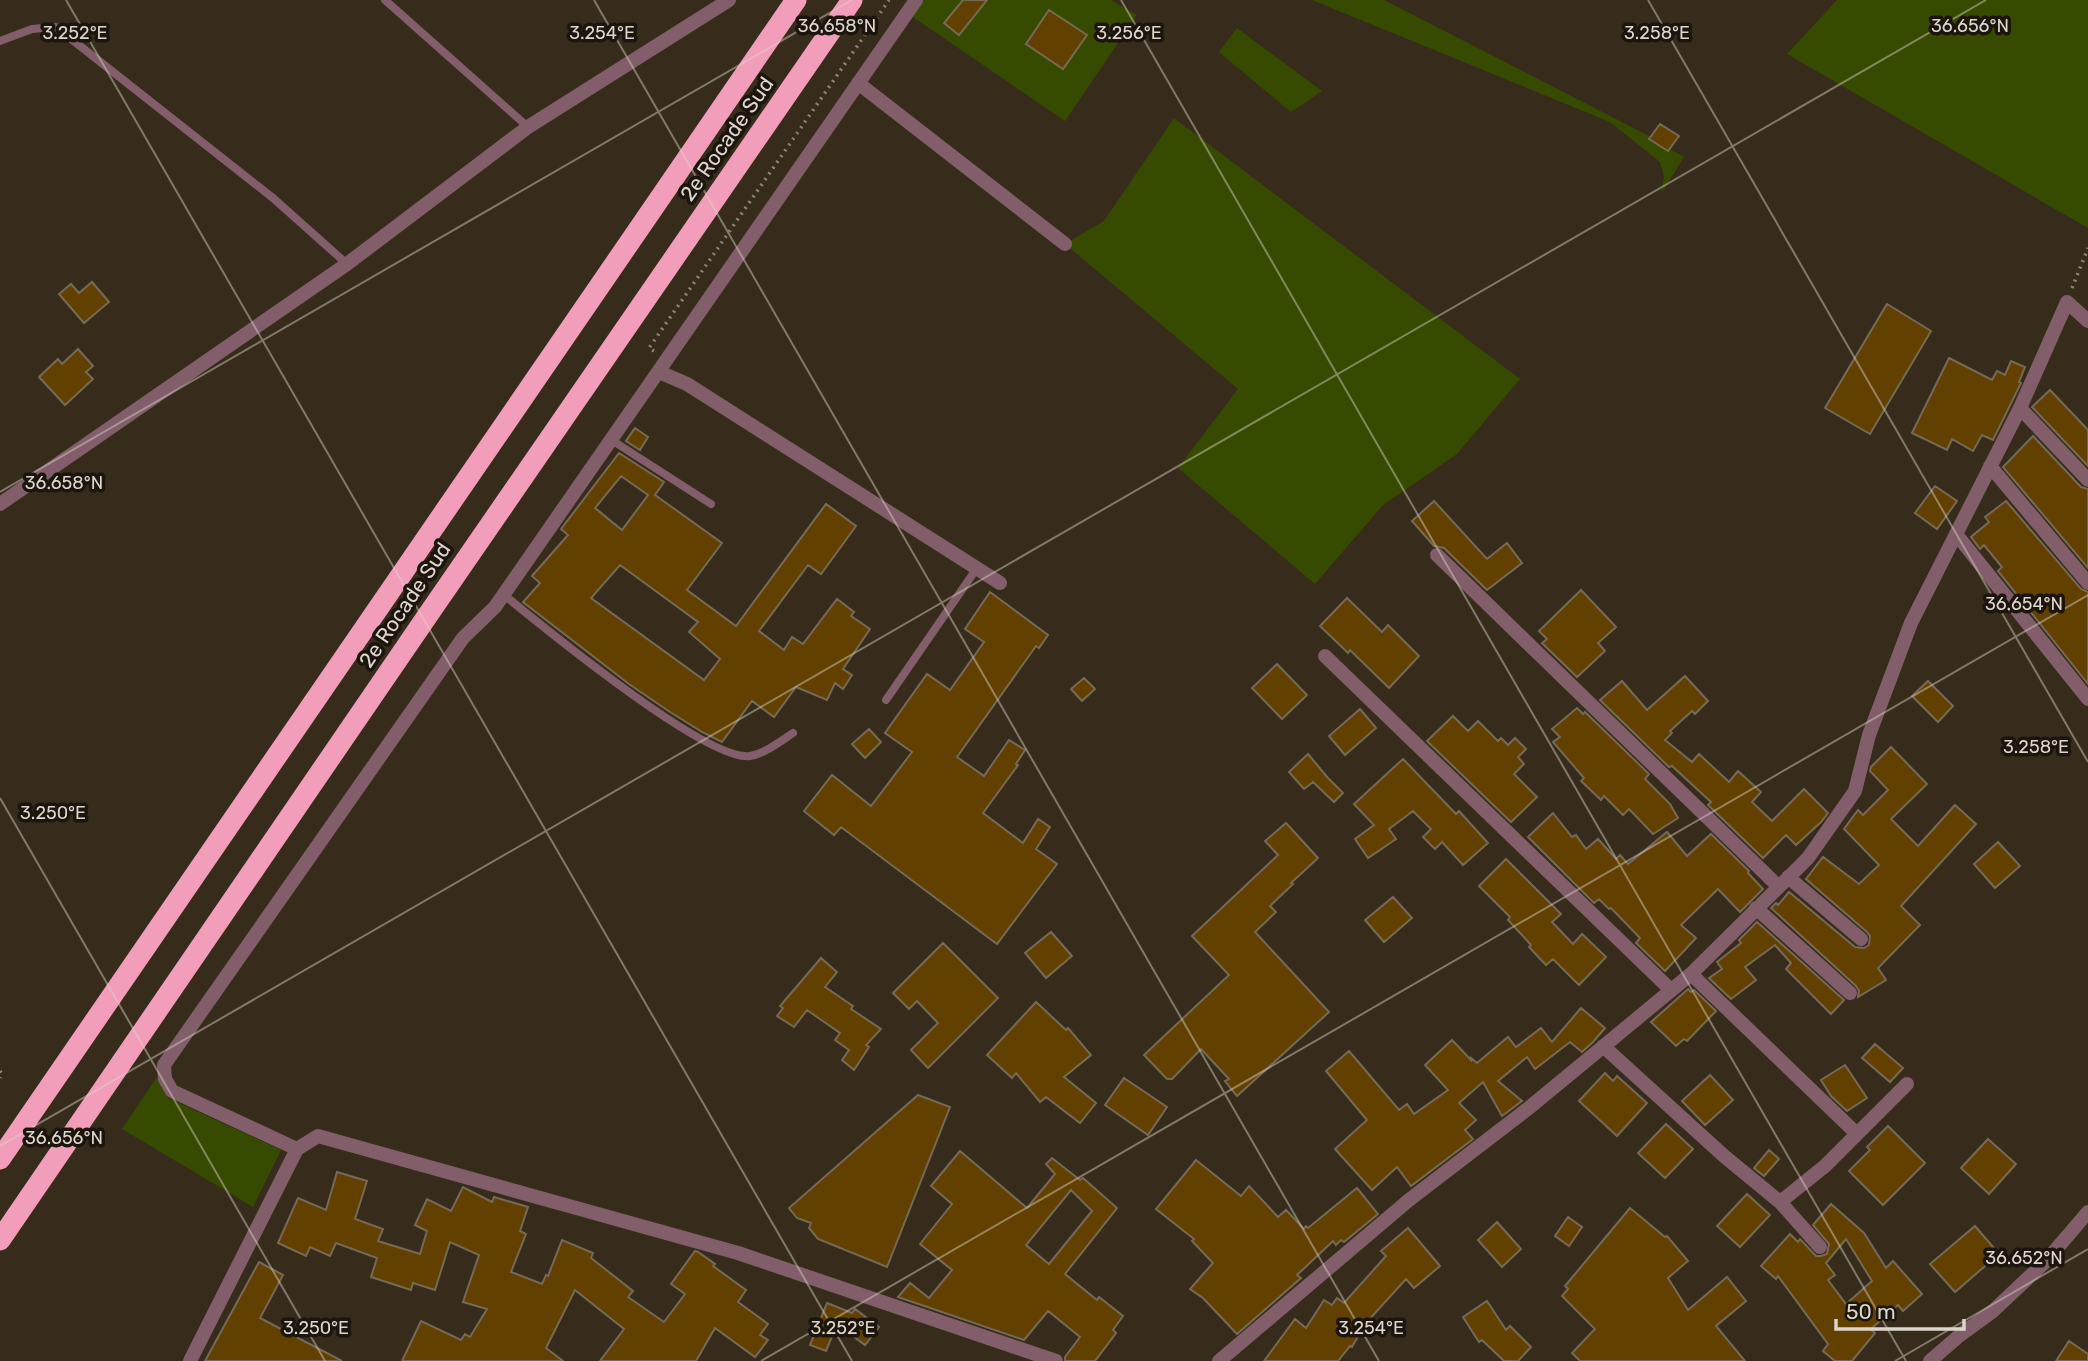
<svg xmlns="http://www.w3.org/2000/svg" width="2088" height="1361" viewBox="0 0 2088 1361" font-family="Rubik,sans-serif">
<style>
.green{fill:#364b00}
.building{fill:#614000;stroke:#766956;stroke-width:2;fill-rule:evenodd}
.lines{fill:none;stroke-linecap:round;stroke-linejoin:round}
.path{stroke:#8e8477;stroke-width:3.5;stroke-dasharray:2 5;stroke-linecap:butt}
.service{stroke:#815e69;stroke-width:8}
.minor{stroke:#815e69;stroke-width:14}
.motorway{stroke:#f29dba;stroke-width:21}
.ticks{fill:none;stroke:#ddd5cb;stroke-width:2;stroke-opacity:0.45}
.labels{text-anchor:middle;stroke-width:7;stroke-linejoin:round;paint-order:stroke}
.street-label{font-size:21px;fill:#ddd5cb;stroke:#1b150e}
.ticks-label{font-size:18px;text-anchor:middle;fill:#ddd5cb;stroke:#1b150e;stroke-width:7;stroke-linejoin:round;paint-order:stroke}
</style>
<rect width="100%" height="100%" fill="#372c1b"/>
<path class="green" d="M916 0H1111L1137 15 1065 121 907 13Z
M1312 0H1384L1651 137 1650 140 1668 151 1670 149 1684 157 1661 194 1664 177 1660 162 1610 122Z
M1837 0H2088V228L1787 54Z
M1237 28 1322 91 1291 112 1219 52Z
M1174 118 1520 379 1457 454 1383 505 1315 584 1178 468 1238 389 1065 244 1104 221Z
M157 1077 168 1098 281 1150 253 1207 122 1129Z"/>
<path class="building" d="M963 0H987L959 35 944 23Z
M1049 10 1087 35 1063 69 1026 44Z
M1660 124 1679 136 1668 151 1649 139Z
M92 282 109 302 84 323 59 294 71 284 79 293Z
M1887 304 1931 331 1870 434 1825 408Z
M78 349 93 366 86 372 93 379 65 405 39 377 58 359 62 364Z
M1949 358 1992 380 1997 371 2005 375 2011 361 2025 367 2019 382 2021 383 1993 440 1982 435 1973 451 1952 439 1947 450 1912 433Z
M2050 390 2088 430V466L2032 407Z
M635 428 648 437 640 450 626 441Z
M2033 436 2081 487 2088 489V568L2003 467Z
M619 453 664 482 655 495 722 543 687 590 736 626 826 504 856 526 821 574 808 565 759 631 784 650 792 637 803 644 837 599 854 612 851 616 870 629 843 669 852 675 843 689 835 683 827 700 796 687 774 717 752 701 722 742 702 732 667 710 629 684 523 602 540 583 532 576 568 535 561 529ZM621 476 648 495 622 530 595 508ZM620 565 698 622 689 632 720 659 704 680 591 598Z
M1935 486 1957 501 1937 529 1915 513Z
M1434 501 1487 559 1507 543 1522 563 1487 590 1444 548 1434 546 1412 521Z
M2006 501 2081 589 2088 592V684L1998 571 2002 567 1984 545 1980 549 1971 537 1989 522 1985 517Z
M1581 590 1616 627 1598 643 1605 651 1577 677 1542 643 1547 639 1539 631Z
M990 592 1048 635 1039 648 1036 646 957 757 984 776 1009 740 1025 750 1016 764 1018 765 983 813 1023 843 1038 819 1050 827 1036 849 1057 864 997 944 841 827 834 835 804 811 832 775 871 806 912 752 885 733 927 674 950 690 984 642 965 629Z
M1347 598 1382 632 1388 625 1419 656 1389 688 1350 650 1348 653 1320 626Z
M1277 664 1307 695 1282 719 1252 688Z
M1685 676 1708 701 1695 714 1692 711 1670 731 1672 733 1665 740 1692 762 1699 754 1729 782 1738 771 1761 792 1752 802 1772 821 1804 789 1828 813 1821 822 1796 845 1786 835 1763 858 1708 805 1711 802 1672 766 1669 767 1600 700 1622 681 1647 710Z
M1084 678 1095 689 1082 701 1071 689Z
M1928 681 1953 706 1938 722 1912 696Z
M1577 708 1583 714 1585 712 1649 774 1645 779 1670 804 1678 818 1653 834 1629 809 1623 815 1604 796 1601 800 1581 781 1584 778 1553 742 1560 737 1552 729Z
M1360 709 1376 728 1345 755 1329 736Z
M1453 716 1468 731 1478 721 1498 741 1501 738 1508 745 1515 738 1526 749 1518 757 1524 764 1514 774 1537 797 1511 822 1427 741Z
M869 729 881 742 865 758 852 744Z
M1891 747 1927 784 1891 819 1918 846 1955 805 1976 824 1901 906 1920 925 1878 968 1886 980 1858 997 1859 991 1856 986 1771 908 1776 903 1778 905 1789 892 1855 947 1864 948 1869 945 1870 936 1867 932 1806 879 1823 857 1859 884 1879 865 1844 829 1858 810 1863 815 1888 790 1870 771 1871 767Z
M1308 754 1328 778 1343 793 1334 802 1313 782 1304 789 1289 772Z
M1403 759 1456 814 1459 811 1488 843 1463 865 1442 842 1435 849 1423 837 1431 829 1413 811 1389 829 1396 839 1368 858 1355 839 1374 825 1354 804Z
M1553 813 1572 837 1576 835 1586 849 1598 839 1616 859 1620 855 1628 864 1667 832 1687 856 1711 834 1749 871 1748 873 1763 889 1740 912 1718 889 1681 925 1696 938 1665 971 1636 943 1640 938 1611 908 1609 909 1599 899 1594 903 1528 837Z
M1286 823 1318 858 1291 883 1293 884 1270 906 1276 912 1255 932 1329 1012 1237 1096 1225 1081 1229 1079 1201 1049 1172 1079H1167L1144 1055 1229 975 1192 936 1278 855 1265 841Z
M1998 842 2020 866 1995 888 1974 864Z
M1506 859 1561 914 1552 922 1573 944 1582 934 1606 957 1579 985 1553 959 1546 965 1529 947 1531 945 1508 920 1510 917 1479 886Z
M1393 897 1412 918 1384 942 1365 920Z
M1757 922 1844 1000 1831 1014 1786 969 1791 963 1775 945 1745 967 1756 980 1731 999 1709 978 1722 969 1717 962 1741 943 1739 940Z
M1051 932 1072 956 1046 978 1025 953Z
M943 943 998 998 928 1068 911 1050 938 1023 917 1001 909 1009 893 993Z
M821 958 837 972 825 987 853 1006 851 1009 881 1029 866 1045 869 1047 854 1070 842 1060 849 1050 835 1040 840 1033 807 1010 794 1027 777 1016 783 1008 780 1006Z
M1688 989 1691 992 1694 990 1716 1011 1687 1041 1684 1039 1676 1046 1651 1022Z
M1036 1002 1066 1030 1068 1028 1091 1055 1064 1077 1096 1103 1080 1123 1046 1097 1040 1102 1016 1073 1012 1078 987 1055Z
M1581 1008 1605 1028 1593 1042 1582 1052 1570 1042 1535 1069 1527 1057 1498 1081 1522 1101 1502 1116 1483 1082 1459 1103 1476 1120 1465 1130 1473 1139 1411 1186 1397 1167 1372 1190 1335 1149 1367 1120 1326 1071 1349 1051 1399 1110 1407 1104 1414 1114 1448 1090 1425 1065 1452 1040 1471 1060V1058L1477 1063 1508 1037 1516 1047 1541 1028 1552 1042Z
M1875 1044 1903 1068 1890 1082 1862 1058Z
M1845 1065 1867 1098 1847 1111 1831 1096 1821 1080Z
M1605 1073 1613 1081 1617 1076 1647 1103 1617 1136 1579 1101Z
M1710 1075 1733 1100 1705 1125 1682 1101Z
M1124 1078 1167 1107 1148 1135 1105 1105Z
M918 1095 950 1107 887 1267 818 1239 809 1228 811 1223 797 1218 789 1208Z
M1666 1124 1693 1149 1665 1178 1638 1153Z
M1888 1126 1925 1163 1883 1205 1849 1171 1870 1150 1867 1147Z
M1988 1139 2016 1164 1989 1194 1961 1168Z
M1769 1150 1779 1159 1764 1176 1754 1168Z
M960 1151 1027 1208 1055 1174 1046 1164 1052 1158 1080 1180 1083 1178 1117 1208 1065 1274 1097 1300 1099 1297 1123 1316 1113 1330 1116 1333 1095 1361H1065V1357L1080 1337 1048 1311 1024 1340 898 1297 910 1283 929 1298 952 1270 920 1244 952 1204 931 1186ZM1071 1190 1092 1211 1049 1264 1026 1245Z
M1196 1160 1241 1196 1249 1186 1278 1217 1286 1210 1304 1229 1306 1226 1308 1228 1357 1188 1378 1214 1344 1242 1341 1240 1336 1245 1333 1241 1297 1275 1301 1278 1237 1334 1203 1298 1190 1289 1213 1263 1192 1241 1194 1239 1156 1209Z
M337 1172 367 1181 355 1219 383 1229 378 1241 420 1254 427 1231 415 1225 427 1199 451 1211 463 1187 492 1202 494 1197 528 1207 520 1231 526 1234 511 1272 542 1284 546 1275 548 1276 562 1240 593 1253 591 1258 633 1291 628 1297 664 1322 685 1294 671 1284 695 1251 698 1252 715 1264 713 1266 746 1290 738 1302 768 1324 760 1335 768 1340 755 1357 715 1328 696 1361H600L624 1329 575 1290 546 1348 563 1361H402L421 1321 461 1340 465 1334 470 1337 487 1309 463 1302 479 1255 450 1242 435 1290 413 1283 411 1290 371 1277 377 1258 336 1243 330 1256 310 1247 306 1256 278 1243 298 1198 326 1210Z
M1747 1194 1770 1215 1740 1247 1717 1226Z
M1831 1204 1864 1233 1886 1268 1893 1261 1922 1294 1903 1311 1898 1305 1871 1329 1875 1333 1852 1361H1835L1823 1351 1828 1344 1778 1276 1776 1279 1761 1266 1790 1234 1798 1242 1800 1239 1816 1256H1821L1827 1254 1829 1244 1813 1225ZM1846 1239 1872 1281 1846 1304 1828 1280 1835 1275 1826 1263Z
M1630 1208 1665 1237 1667 1236 1688 1261 1668 1278 1688 1310 1727 1277 1746 1301 1716 1326 1745 1361H1580L1572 1353 1595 1329 1562 1296 1568 1289 1565 1286Z
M1568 1217 1582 1227 1569 1246 1555 1236Z
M1497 1222 1521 1249 1502 1267 1478 1240Z
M1975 1226 1999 1254 1955 1292 1930 1264Z
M1408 1228 1440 1266 1414 1288 1406 1279 1365 1324 1352 1347 1350 1346 1338 1361H1264L1295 1319 1306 1328 1324 1300 1332 1305 1337 1298 1344 1303 1386 1256 1381 1251Z
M259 1262 283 1275 260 1318 342 1361H205Z
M1487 1301 1506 1330 1510 1326 1531 1347 1518 1361H1504L1482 1340 1479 1342 1463 1317Z
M827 1303 852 1313 855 1309 879 1327 865 1345 837 1324 826 1351 810 1345Z
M2069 1341 2088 1354V1361H2056Z"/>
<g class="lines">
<path class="path" d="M2072 288 2088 248
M654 351 649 348 889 0
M0 1071 2 1074 0 1078"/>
<path class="service" d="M385 0 528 127
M0 41 32 29 56 27 273 198 347 264
M610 439 711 504
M504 595C542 626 707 762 750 756 764 754 781 741 793 733
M886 700 977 568"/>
<path class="minor" d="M858 83 1065 244
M659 372 687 384 1000 583
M2020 408 2088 480
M1990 466 2088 583
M0 504 347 264 528 127 729 0
M1956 534 2088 699
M1437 555 1778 886
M1325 656 1671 990
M1788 877 1861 939
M1756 908 1850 993
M1691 974 1857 1134
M1603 1046 1724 1156 1780 1202 1825 1166 1907 1084
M297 1149 172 1091 165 1079 164 1065 463 638 495 607 916 0
M1780 1202 1820 1247
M190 1361 297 1149 318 1136 738 1253 1056 1361
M1219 1361 1409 1200 1530 1107 1691 974 1808 858 1855 791 1869 735 1911 623 2020 408 2067 302 2088 321
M1930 1361 1960 1335 1993 1311 2046 1261 2088 1212"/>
<path class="motorway" d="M0 1159 796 0
M0 1240 430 612 852 0"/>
</g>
<path class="ticks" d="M66 0 852 1361M594 0 1379 1361M1121 0 1906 1361M1648 0 2088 762M0 492 852 0M0 798 325 1361M0 1146 1986 0M761 1361 2088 595M1895 1361 2088 1249"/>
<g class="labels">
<g class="street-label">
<text transform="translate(727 139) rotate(-55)" y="7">2e Rocade Sud</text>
<text transform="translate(405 605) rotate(-56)" y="7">2e Rocade Sud</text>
</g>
</g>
<g class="ticks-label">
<text x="837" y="32">36.658°N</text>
<text x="1970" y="32">36.656°N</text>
<text x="1657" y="39">3.258°E</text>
<text x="75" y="39">3.252°E</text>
<text x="602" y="39">3.254°E</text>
<text x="1129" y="39">3.256°E</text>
<text x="64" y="489">36.658°N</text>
<text x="2024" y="610">36.654°N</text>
<text x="2036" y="753">3.258°E</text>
<text x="53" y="819">3.250°E</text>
<text x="64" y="1144">36.656°N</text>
<text x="2024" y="1264">36.652°N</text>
<text x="316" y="1334">3.250°E</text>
<text x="843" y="1334">3.252°E</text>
<text x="1371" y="1334">3.254°E</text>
</g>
<path d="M1836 1319v10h128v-10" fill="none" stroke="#ddd5cb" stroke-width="3.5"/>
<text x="1846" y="1319" font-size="21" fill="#ddd5cb" stroke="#1b150e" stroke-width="5" paint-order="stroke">50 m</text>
</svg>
